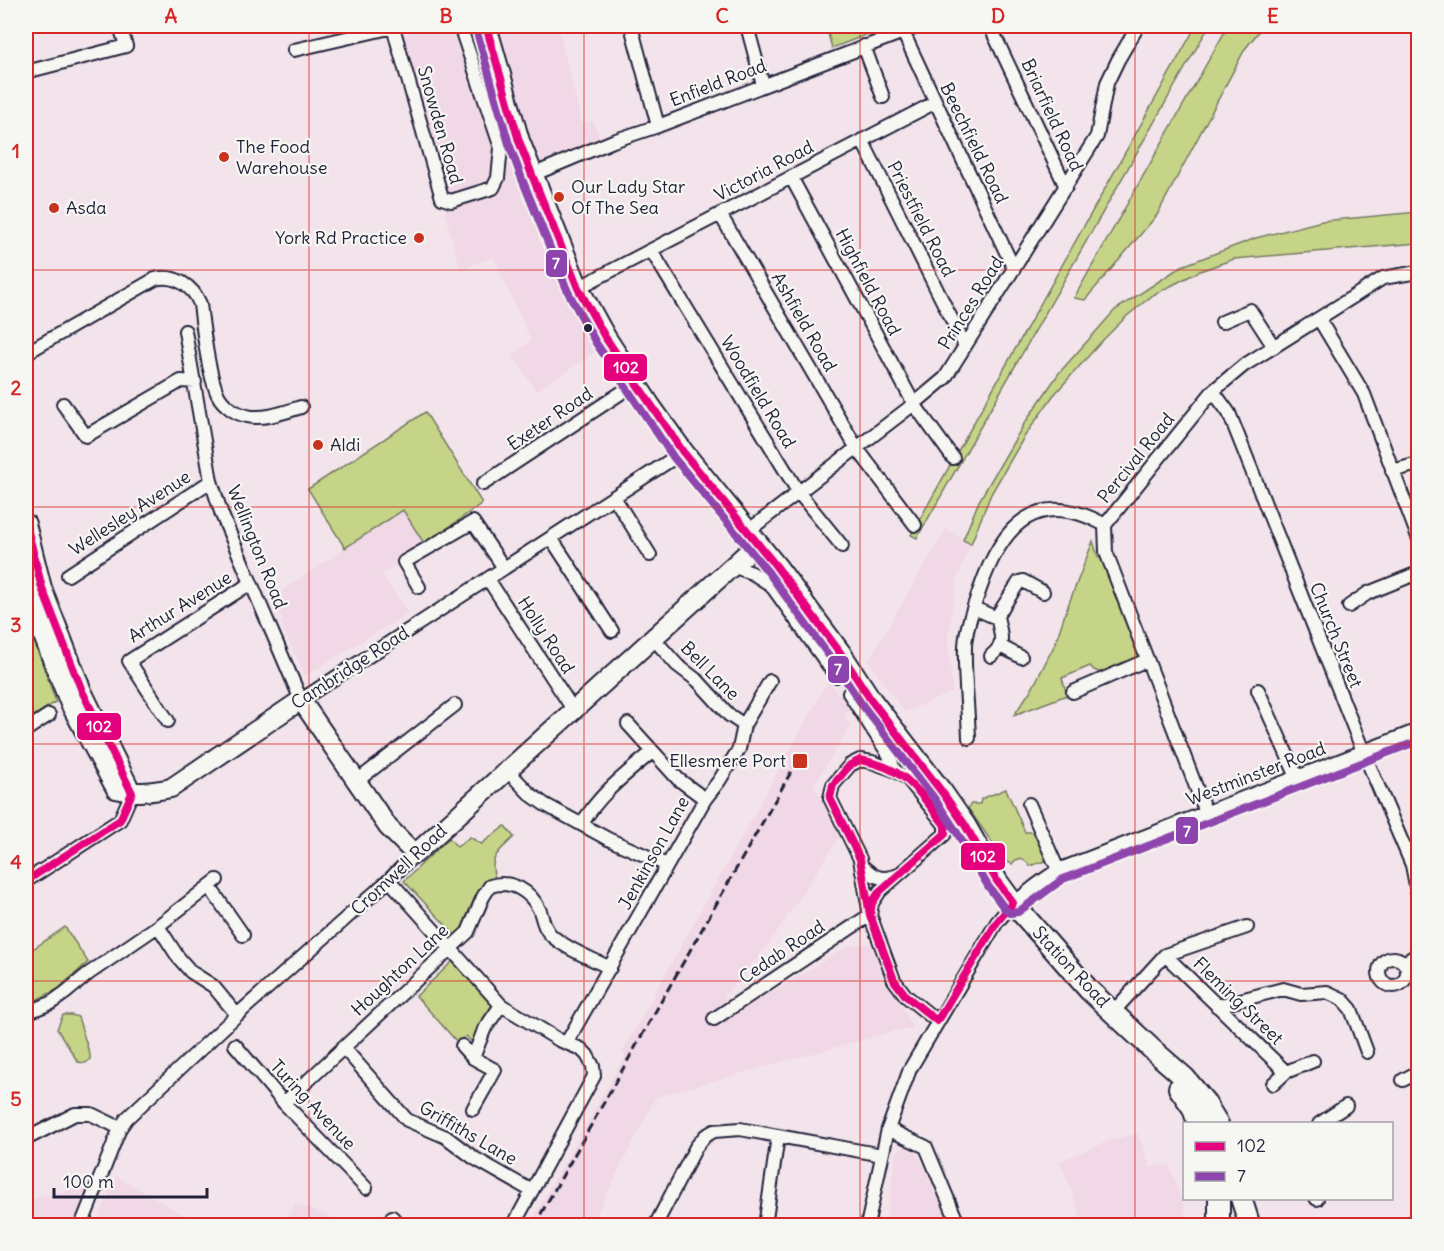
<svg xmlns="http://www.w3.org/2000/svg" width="1444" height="1251" viewBox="0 0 1444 1251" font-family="Delius,sans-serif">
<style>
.built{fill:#f1d8e6}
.green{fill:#c6d488;stroke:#747b62;stroke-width:1.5}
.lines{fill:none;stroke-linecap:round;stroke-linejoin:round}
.street-casing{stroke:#22223b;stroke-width:16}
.secondary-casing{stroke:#22223b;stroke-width:22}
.primary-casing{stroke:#22223b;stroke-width:24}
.street{stroke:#f6f6f2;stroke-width:12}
.secondary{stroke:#f6f6f2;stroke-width:18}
.primary{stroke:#f6f6f2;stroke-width:20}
.rail{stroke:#22223b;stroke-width:3;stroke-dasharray:9 4.5;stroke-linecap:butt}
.bus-1-casing{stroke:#f6f6f2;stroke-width:12}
.bus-2-casing{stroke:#f6f6f2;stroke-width:12}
.bus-1{stroke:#e5007d;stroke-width:8}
.bus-2{stroke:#8e44ad;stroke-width:8}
.grid{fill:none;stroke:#d62828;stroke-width:1.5;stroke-opacity:0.55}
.poi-dot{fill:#c8321e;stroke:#f6f6f2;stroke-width:2}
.bus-dot{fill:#22223b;stroke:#f6f6f2;stroke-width:2}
.labels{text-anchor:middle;stroke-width:4.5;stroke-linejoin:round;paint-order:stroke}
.street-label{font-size:18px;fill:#22223b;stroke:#f6f6f2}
.poi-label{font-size:18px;fill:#22223b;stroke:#f6f6f2;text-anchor:start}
.line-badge{stroke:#f6f6f2;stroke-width:2}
.badge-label{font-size:16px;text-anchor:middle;font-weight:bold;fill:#fff}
.neatline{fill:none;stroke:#d62828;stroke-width:2}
.grid-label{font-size:20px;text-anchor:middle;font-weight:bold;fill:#d62828}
</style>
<rect width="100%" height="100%" fill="#f3e4eb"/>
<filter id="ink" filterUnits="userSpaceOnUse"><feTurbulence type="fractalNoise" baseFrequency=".0167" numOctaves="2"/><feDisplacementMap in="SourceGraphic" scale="12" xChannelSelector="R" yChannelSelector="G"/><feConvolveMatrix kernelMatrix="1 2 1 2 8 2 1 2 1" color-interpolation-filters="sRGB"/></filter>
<g filter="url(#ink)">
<path class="built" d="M434 26H558L582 124 593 120 600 137 520 171 599 350 536 391 512 355 531 341 493 257 460 270 398 35Z
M403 510 425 545 382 574 408 613 305 676 280 622 283 620 272 597Z
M946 529 971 544 958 576 948 638 953 692 904 712 868 660Z
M828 681 850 707 844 718 852 724 814 785 841 835 768 946 724 996 733 1006 775 991 848 946 870 943 913 1029 895 1031 656 1097 591 1225 528 1226 625 1056 622 1052Z
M1138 1134 1150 1167 1169 1164 1185 1208V1225H1084L1060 1161 1101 1144 1125 1136Z
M909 1146 918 1154 950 1225 885 1226 895 1158 900 1149Z
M116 1176 186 1216 204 1225H96Z
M91 1184 75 1225 26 1226V1200Z
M296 1203 348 1225H283Z"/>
<path class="green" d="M826 26H889L832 48Z
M1196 26H1209L917 538 911 535Z
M1228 26H1263L1245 49 1157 215 1085 300 1074 298Z
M1418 212V243L1234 259 1200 271 1153 295 1127 316 1101 342 1053 396 1024 437 991 494 971 544 963 540 979 501 1024 424 1059 373 1115 310 1182 266 1256 238 1322 221Z
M425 412 482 503 425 545 403 510 345 548 308 489Z
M1093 541 1098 557 1102 559 1140 653 1135 661 1101 673 1094 670 1090 666 1062 678 1067 695 1014 715 1033 687 1055 644 1066 611Z
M26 617 56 702 26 721Z
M1006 789 1025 832H1034L1039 835 1048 860 1030 866C1025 859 1017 856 1012 864L1005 861 968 808 971 804H980L981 799Z
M505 826 514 837C500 851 488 856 495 878L483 888 464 928 456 936 404 881 449 838 457 847 470 837 481 844Z
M65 927 88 962 58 989 36 1000 26 984V954Z
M454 960 493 1004 472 1042 466 1036 458 1043 416 996Z
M63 1015H72L78 1017 90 1055V1059L86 1063 78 1062 57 1029Z"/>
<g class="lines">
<defs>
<path id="street" d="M460 26 501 148
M631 26 658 126
M747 26 763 85
M990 26 1066 187
M393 27 442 198 451 201 493 188 498 178 501 148 519 141
M903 32 1014 269
M864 46 883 97
M294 50 398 26
M26 72 126 46 120 26
M862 140 965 346
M532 175 613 141 658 126 919 26
M791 177 914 404 953 458
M720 214 856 447 915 525
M651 250 799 493 842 546
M578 288 934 103
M1319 319 1364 394 1418 537
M1222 322 1250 310 1274 347
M185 331 211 481 222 515 301 700 683 452
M26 353 155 279C175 274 193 286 200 304 203 329 208 374 218 395 223 405 236 414 247 416 264 420 285 412 301 407
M1213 391 1229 413 1363 751 1412 865 1418 896
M63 404 86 436 181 381 195 382
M1392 471 1418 464
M483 484 636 383
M614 497 650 555
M748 531 914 404 945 378 1097 136 1107 83 1118 60 1138 26
M551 538 612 631
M732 566 752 573 771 585 836 676
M68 575 211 481
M488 579 574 711
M419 587 404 562 473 522 504 568
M1349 606 1368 593 1418 573
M974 608 992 616H997L1019 582 1023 581 1043 592
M654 639 677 665 698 681 729 715 744 725
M1000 646 1021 657
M991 656C1007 643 1000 634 997 616
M1258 690 1297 777
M1073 692 1147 660
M849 693 889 755 894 770
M168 721 129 661 251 583
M628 724 678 779 705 799
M26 730 49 715
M969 738C968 707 964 676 965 646 966 627 974 606 980 589 1002 525 1037 487 1105 525
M508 771 530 794 544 804 608 839 667 865
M357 781 455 705
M1029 804 1058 870
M1206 813 1106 552 1105 525 1213 391 1243 366 1383 278 1418 272
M582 824C599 794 626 774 652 752
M862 866C873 876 880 881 895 876
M389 880 501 1005 484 1030 473 1058 495 1070 473 1109
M26 881 120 820 132 793
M209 886 243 935
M870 915 872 903 880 891 945 834V825L907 778 894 770 872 762 860 760 850 765 833 785 830 798 860 859 870 915 894 980 906 996 937 1021
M158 926 178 957 191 972 213 986 237 1015
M1165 955 1286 1072
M1379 972a14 14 0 1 1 28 0a14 14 0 1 1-28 0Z
M1404 963 1418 954
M501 1005 559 1040 581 1049 587 1055 593 1066 594 1076 513 1226
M1217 1006 1283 989 1301 994 1327 992 1342 999 1351 1009 1367 1052
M1113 1012 1165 955 1247 927
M26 1013 51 1003 65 993 88 974 158 926 217 880
M714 1019 870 915
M567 1042 705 799 719 781 739 749 744 725 770 681
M235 1045 284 1103 366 1188
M462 1046 473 1058
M343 1047 407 1120 446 1137 474 1158 532 1191
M1403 1080 1418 1072
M1273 1084 1286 1072 1313 1061
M284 1103 468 932 483 897 490 886C511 879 531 891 540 911 543 920 544 929 552 936 568 950 591 958 610 968
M1319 1124 1346 1106
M888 1129 926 1147 959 1226
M26 1139 75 1114H91L120 1128
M1316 1198 1317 1199
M392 1217 400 1226
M81 1226 120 1128 127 1118 237 1015 389 880 415 854
M655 1226 696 1147 705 1136 714 1131 740 1129 882 1155
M765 1226 778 1136
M867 1226 888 1129 910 1069 997 922C1015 900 1035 885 1058 870L1418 730"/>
<path id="secondary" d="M26 524 42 588 82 691 132 793
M26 593 70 704 116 789C136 794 152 792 171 788L301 700 388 827 415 854 757 544"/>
<path id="primary" d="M486 26 519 141 578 288 605 337 650 406 683 452 776 566 841 654 871 700 942 792 965 825 997 881 1013 903 1089 990 1154 1051 1185 1078 1204 1101 1218 1124
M1179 1088 1193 1108 1198 1124
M1219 1198V1226
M1241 1198 1250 1226"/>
</defs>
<use href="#street" class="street-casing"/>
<use href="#secondary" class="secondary-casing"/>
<use href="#primary" class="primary-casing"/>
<use href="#street" class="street"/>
<use href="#secondary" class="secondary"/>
<use href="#primary" class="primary"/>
<path class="rail" d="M534 1226 795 765"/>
<defs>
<path id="bus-1" d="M486 26 519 141 532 175 578 288 605 337 683 452 776 566 841 654 871 700 942 792 965 825 997 881 1013 903 997 922 937 1021 906 996 894 980 870 915
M26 524 42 588 82 691 132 793 120 820 26 881
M860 760C907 768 917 790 945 825V834L880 891 872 903 870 915 860 859 830 798 833 785 850 765Z"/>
<path id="bus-2" d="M476 29 509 144 522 179 568 292 596 343 674 458 768 572 832 660 863 706 934 798 956 831 988 886 1005 909 1010 913 1018 912 1063 879 1418 741"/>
</defs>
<use href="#bus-1" class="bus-1-casing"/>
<use href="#bus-2" class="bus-2-casing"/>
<use href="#bus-1" class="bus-1"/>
<use href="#bus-2" class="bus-2"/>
</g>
</g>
<path class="grid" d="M309 26V1226M584 26V1226M860 26V1226M1135 26V1226M26 270H1418M26 507H1418M26 744H1418M26 981H1418"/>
<g class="poi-dot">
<circle cx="224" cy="157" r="6"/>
<circle cx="559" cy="197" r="6"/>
<circle cx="54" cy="208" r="6"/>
<circle cx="419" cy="238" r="6"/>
<circle cx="318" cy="445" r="6"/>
<rect x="792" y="753" width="16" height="16" rx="3"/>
</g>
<circle class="bus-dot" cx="588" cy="328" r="5"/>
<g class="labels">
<g class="street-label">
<text transform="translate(718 83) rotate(-21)" y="6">Enfield Road</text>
<text transform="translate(1052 115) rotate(65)" y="6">Briarfield Road</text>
<text transform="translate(440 125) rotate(74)" y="6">Snowden Road</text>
<text transform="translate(974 143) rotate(64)" y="6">Beechfield Road</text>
<text transform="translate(764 171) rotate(-28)" y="6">Victoria Road</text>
<text transform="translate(921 219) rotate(63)" y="6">Priestfield Road</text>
<text transform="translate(868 282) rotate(62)" y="6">Highfield Road</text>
<text transform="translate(971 303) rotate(-58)" y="6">Princes Road</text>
<text transform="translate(804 322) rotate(60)" y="6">Ashfield Road</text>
<text transform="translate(758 392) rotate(59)" y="6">Woodfield Road</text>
<text transform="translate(550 419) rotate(-34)" y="6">Exeter Road</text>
<text transform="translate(1136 458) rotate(-51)" y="6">Percival Road</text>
<text transform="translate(130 513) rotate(-33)" y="6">Wellesley Avenue</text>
<text transform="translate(257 547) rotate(68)" y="6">Wellington Road</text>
<text transform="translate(180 607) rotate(-32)" y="6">Arthur Avenue</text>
<text transform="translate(546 635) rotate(57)" y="6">Holly Road</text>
<text transform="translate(1336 635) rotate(68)" y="6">Church Street</text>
<text transform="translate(350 668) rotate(-33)" y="6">Cambridge Road</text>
<text transform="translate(710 671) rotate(45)" y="6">Bell Lane</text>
<text transform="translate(1256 774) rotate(-21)" y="6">Westminster Road</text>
<text transform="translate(654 853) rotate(-61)" y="6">Jenkinson Lane</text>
<text transform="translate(399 870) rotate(-43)" y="6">Cromwell Road</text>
<text transform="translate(782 952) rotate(-34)" y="6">Cedab Road</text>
<text transform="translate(1071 967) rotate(47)" y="6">Station Road</text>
<text transform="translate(400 970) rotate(-43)" y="6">Houghton Lane</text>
<text transform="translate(1238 1001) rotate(44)" y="6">Fleming Street</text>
<text transform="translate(313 1105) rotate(47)" y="6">Turing Avenue</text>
<text transform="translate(468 1133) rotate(30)" y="6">Griffiths Lane</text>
</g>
<g class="poi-label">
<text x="236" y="153">The Food<tspan x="236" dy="21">Warehouse</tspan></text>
<text x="571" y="193">Our Lady Star<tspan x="571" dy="21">Of The Sea</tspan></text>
<text x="66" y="214">Asda</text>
<text x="407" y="244" text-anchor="end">York Rd Practice</text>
<text x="330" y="451">Aldi</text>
<text x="786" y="767" text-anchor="end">Ellesmere Port</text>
</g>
</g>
<g class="line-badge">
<rect x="545" y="249" width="23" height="29" rx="6" fill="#8e44ad"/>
<rect x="603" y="353" width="45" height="29" rx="6" fill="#e5007d"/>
<rect x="827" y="655" width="23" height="29" rx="6" fill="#8e44ad"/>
<rect x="76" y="712" width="46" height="29" rx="6" fill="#e5007d"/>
<rect x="1175" y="816" width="24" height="29" rx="6" fill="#8e44ad"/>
<rect x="960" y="842" width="46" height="29" rx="6" fill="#e5007d"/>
</g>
<g class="badge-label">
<text x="556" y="269">7</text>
<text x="626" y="373">102</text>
<text x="838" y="675">7</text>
<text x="99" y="732">102</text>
<text x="1187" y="837">7</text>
<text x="983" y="862">102</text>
</g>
<rect width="1444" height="1251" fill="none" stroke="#f6f6f2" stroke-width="66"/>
<rect x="1183" y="1122" width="210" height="78" fill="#f6f6f2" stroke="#a1a1a9" stroke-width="1.5"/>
<rect x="1195" y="1142" width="30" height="9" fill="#e5007d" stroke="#a1a1a9" stroke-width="1.5"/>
<text x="1237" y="1152" font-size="18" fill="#22223b">102</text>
<rect x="1195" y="1172" width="30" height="9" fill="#8e44ad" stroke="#a1a1a9" stroke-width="1.5"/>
<text x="1237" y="1182" font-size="18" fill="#22223b">7</text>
<path d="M54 1188v9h153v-9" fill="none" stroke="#22223b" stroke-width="3"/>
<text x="63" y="1188" font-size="18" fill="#22223b" stroke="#f6f6f2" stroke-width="4.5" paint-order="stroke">100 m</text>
<rect x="33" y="33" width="1378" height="1185" class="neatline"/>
<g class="grid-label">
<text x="171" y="23">A</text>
<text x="446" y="23">B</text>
<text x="722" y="23">C</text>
<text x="998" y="23">D</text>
<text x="1273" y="23">E</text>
<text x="16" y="158">1</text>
<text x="16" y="395">2</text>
<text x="16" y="632">3</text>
<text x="16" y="869">4</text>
<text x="16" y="1106">5</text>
</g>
</svg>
